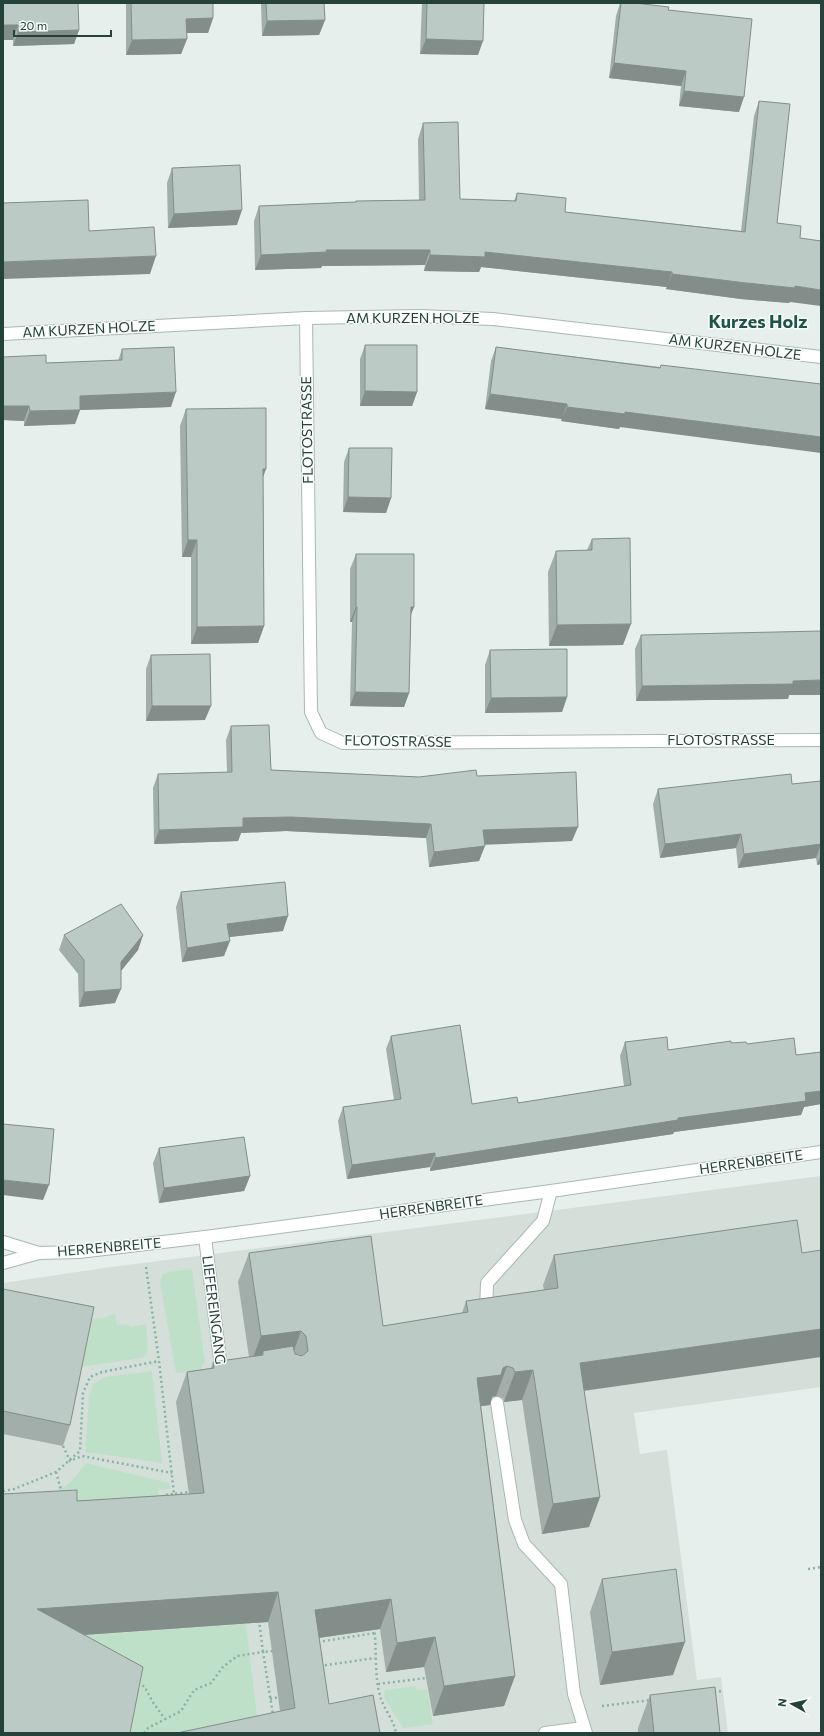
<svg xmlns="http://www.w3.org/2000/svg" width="824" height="1736" viewBox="0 0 824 1736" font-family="Commissioner,sans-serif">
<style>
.built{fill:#d4dfda}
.green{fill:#bfe0c8}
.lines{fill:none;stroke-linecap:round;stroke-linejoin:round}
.service-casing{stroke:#a8b8b2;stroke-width:14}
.minor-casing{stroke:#a8b8b2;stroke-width:14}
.path{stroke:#86b3a5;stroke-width:2.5;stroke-dasharray:2 3;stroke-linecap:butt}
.service{stroke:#fff;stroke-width:12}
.minor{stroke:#fff;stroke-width:12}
.wall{fill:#a1aea9}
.shaded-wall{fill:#838d89}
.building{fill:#bbcac4;stroke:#838d89}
.labels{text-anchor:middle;stroke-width:3;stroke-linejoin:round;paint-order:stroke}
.street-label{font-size:14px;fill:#24423a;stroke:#f7fbf9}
.district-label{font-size:18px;font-weight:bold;fill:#1f5548;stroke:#f7fbf9}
</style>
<rect width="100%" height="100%" fill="#e6efeb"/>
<path class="built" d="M821 1176V1387L634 1413 640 1454 667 1450 697 1680 721 1677 728 1733H3V1283L104 1268Z"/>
<path class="green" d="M192 1269 205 1362 199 1371 176 1373 160 1282 163 1274 168 1272Z
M115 1313 117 1325 128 1324 130 1327 146 1324 148 1344 147 1354 142 1358 81 1367 92 1319 104 1318Z
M152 1371 162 1463 85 1452 89 1398 93 1384 105 1377Z
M86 1463 169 1483 171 1489 158 1490 161 1517 38 1502 70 1483Z
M246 1624 259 1733H112L74 1636Z
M416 1686 417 1690 427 1689 433 1724 403 1728 384 1697 385 1690Z"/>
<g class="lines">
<defs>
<path id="service" d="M205 1237 222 1376
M486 1313 487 1283 543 1221 551 1191
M497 1403 515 1520 524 1544 561 1584 574 1694 586 1733
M545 1733 583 1728"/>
<path id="minor" d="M306 318 311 712 321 733 343 743 821 740
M3 334 306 318 419 316 493 319 821 357
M3 1242 39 1253
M3 1263 39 1253 79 1252 205 1237 551 1191 821 1152"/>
</defs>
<use href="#service" class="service-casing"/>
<use href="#minor" class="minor-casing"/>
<path class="path" d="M146 1267 159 1361 174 1494 190 1492
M63 1446 70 1461 82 1456 172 1473
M56 1472 62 1493
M3 1491 14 1489 56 1472 80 1451 83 1393 90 1377 102 1372 159 1361
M165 1498 164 1495 174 1494
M808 1569 821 1567
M259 1620 263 1652 272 1651
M374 1628C377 1649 374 1679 381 1699 385 1710 394 1721 396 1733
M318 1642 375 1633
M320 1666 375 1658
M138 1683 145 1687 152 1701 165 1719
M378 1684 426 1678
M714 1692 723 1691
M270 1699 279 1697
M602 1706 651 1700
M144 1733 148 1728 181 1711 194 1690 211 1683 223 1667 237 1656 263 1652 273 1715"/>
<use href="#service" class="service"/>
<use href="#minor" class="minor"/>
</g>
<path class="wall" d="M3 3 79 30 74 44 13 46V40Z
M126 3H213V18L208 33H187V39L181 54 126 55Z
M261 3H324L325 20 319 35 262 36Z
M422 3H484L478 55 420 54Z
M620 3H635L668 10 739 112 679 106 681 86 609 78 616 16Z
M759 101 777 223 790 302 789 303 741 299 666 289 667 287 481 267 479 272 424 271 425 265 322 266 321 268 255 270 254 221 259 206 355 202 356 201 419 200 418 139 423 123 460 199 514 201 517 193 565 212 741 231 754 116Z
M172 168 237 225 168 228 167 183Z
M365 345 417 392 412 406H360V359Z
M496 347 660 367 661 365 821 384 620 427 619 429 561 421 562 419 485 409 491 361Z
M122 349 171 407 80 410 75 424 24 426V421L3 420V357L46 363 118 361Z
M186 409 263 478 264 626 258 643 191 644V557H182L180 426Z
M349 448 391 498 386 513 343 512 344 462Z
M592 539 623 645 549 646 548 572 556 551 587 550Z
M356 554 414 607 411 614 409 693 404 707 350 706 352 622H350V569Z
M641 635 789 695 788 699 636 701 635 649Z
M490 650 567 697 562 712 485 713V665Z
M151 655 205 720 146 721V669Z
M231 726 271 770 419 777 477 776 572 841 484 844 479 861 429 867 426 838 286 831 241 833 238 841 154 844 153 788 158 774 227 772 226 740Z
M821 781V864L817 865 816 858 738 868 736 848 660 858 653 804 658 789 792 784Z
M181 892 283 931 229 937 224 956 182 962 176 907Z
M64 935H143L138 950 121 971 115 1003 79 1007 78 974 59 950Z
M391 1036 472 1104 518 1103 624 1086 620 1056 625 1042 668 1050 731 1043 747 1044 796 1055 821 1052V1104L804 1107 801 1115 674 1132 673 1134 430 1171V1167L347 1179 338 1121 343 1107 394 1100 386 1049Z
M159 1148 250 1176 244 1191 159 1203 153 1163Z
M249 1253 383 1326 462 1313 466 1301 544 1290 543 1285 554 1255 584 1391 600 1497 589 1527 542 1534 522 1400 504 1402 503 1398 496 1396 492 1397 490 1405 481 1406 515 1676 504 1706 433 1716 424 1667 386 1672 380 1629 319 1638 329 1704 280 1711 268 1622 84 1635 3 1733 77 1501 189 1494 176 1402 187 1372 211 1368 213 1362 249 1357 238 1282Z
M3 1289 70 1425 63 1446 3 1434Z
M602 1579 673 1675 600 1685 590 1612Z
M650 1695 720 1733H638V1728Z"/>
<path class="shaded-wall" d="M213 18 208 33H181L186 19Z
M325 20 319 35 262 36 267 21Z
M3 25H18L13 40H3Z
M79 30 74 44 13 46 18 32Z
M187 39 181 54 126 55 132 40Z
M426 39 483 41 478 55 420 54Z
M614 63 686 71 681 86 609 78Z
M684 91 744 97 739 112 679 106Z
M242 210 237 225 168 228 174 214Z
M326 250H430L425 265 322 266 321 268 255 270 261 255Z
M485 252 672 272 667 287 481 267 479 272 424 271 430 255Z
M156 256 150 274 3 279V262Z
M672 274 795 286 821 290V306L790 302 789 303 741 299 666 289Z
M365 391 417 392 412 406H360Z
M176 392 171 407 80 410 75 424 24 426 30 411 80 396Z
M490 394 567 404 562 419 485 409Z
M3 406H29L24 421 3 420Z
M567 407 625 412 821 437V453L620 427 619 429 561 421Z
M263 469H266L260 486Z
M348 497 391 498 386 513 343 512Z
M188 540H197L191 557H182Z
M356 607H357L352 622H350Z
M411 607H414L408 622Z
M631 624 623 645 549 646 557 625Z
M264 626 258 643 191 644 197 627Z
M821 680V695H789L788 699 636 701 642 686Z
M355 692 409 693 404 707 350 706Z
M567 697 562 712 485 713 491 698Z
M152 706H211L205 720 146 721Z
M291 817 431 824 426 838 286 831 241 833 238 841 154 844 159 830 243 818Z
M578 827 572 841 478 845 483 830Z
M741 834 736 848 660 858 665 844Z
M821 844 816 858 738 868 744 854Z
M485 846 479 861 429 867 434 852Z
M821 854V864L817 865Z
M288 916 283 931 221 938 227 924Z
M143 935 138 950 116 977 121 962Z
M230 941 224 956 182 962 187 948Z
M121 989 115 1003 79 1007 84 992Z
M821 1091V1104L804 1107 801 1115 674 1132 673 1134 430 1171 435 1158 678 1118 805 1093Z
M435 1153 430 1167 347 1179 352 1165Z
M250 1176 244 1191 159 1203 164 1188Z
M3 1180 49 1185 43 1200 3 1195Z
M821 1329V1357L569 1393 580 1363Z
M301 1331 290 1361 263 1355V1351L258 1365 250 1366 261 1336Z
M507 1366 496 1396 492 1397 490 1405 466 1408 477 1378Z
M533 1370 522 1400 504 1402 515 1372Z
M600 1497 589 1527 542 1534 553 1504Z
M278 1592 268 1622 26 1639 37 1609Z
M391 1599 380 1629 304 1640 315 1610Z
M435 1637 424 1667 386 1672 397 1643Z
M685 1642 673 1675 600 1685 612 1652Z
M515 1676 504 1706 433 1716 444 1686Z"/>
<path class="building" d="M3 3H78L79 30 18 32V25H3Z
M131 3H213V18L186 19 187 39 132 40Z
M266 3H324L325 20 267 21Z
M427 3H484L483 41 426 39Z
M621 3H635L669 7 668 10 752 19 744 97 684 91 686 71 614 63Z
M759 101 790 104 777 223 801 226 800 238 821 241V290L795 286V288L746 283 672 274V272L485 252V257L430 255V250H326L327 252 261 255 259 206 356 202V201L425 200 423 123 458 122 460 199 516 201 517 193 566 198 565 212 745 232Z
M240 165 242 210 174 214 172 168Z
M88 200 89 231 154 227 156 256 3 262V203Z
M365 345H417V392L365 391Z
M174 347 176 392 80 396V410L30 411 29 406H3V357L46 355V363L122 360V349Z
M496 347 660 368 661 365 821 384V437L625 412V414L567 407V404L490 394Z
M266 408V469H263L264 626 197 627V540H188L186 409Z
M349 448H392L391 498 348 497Z
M630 538 631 624 557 625 556 551 592 550V539Z
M356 554H414V607H411L409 693 355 692 357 607H356Z
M821 631V680L793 681V684L642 686 641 635Z
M567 649V697L491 698 490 650Z
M210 654 211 706H152L151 655Z
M269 725 271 770 419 777 476 770 477 776 576 772 578 827 483 830 485 846 434 852 431 824 291 817 243 818V827L159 830 158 774 232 772 231 726Z
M791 774 792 784 821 781V844L744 854 741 834 665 844 658 789Z
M285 882 288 916 227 924 230 941 187 948 181 892Z
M121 904 143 935 121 962V989L84 992V960L64 935Z
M460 1025 472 1104 517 1097 518 1103 631 1085 625 1042 667 1037 668 1050 731 1041V1043L746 1042 747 1044 794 1038 796 1055 821 1052V1091L805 1093 806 1101 678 1118V1120L435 1158V1153L352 1165 343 1107 401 1099 391 1036Z
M3 1124 54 1129 49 1185 3 1180Z
M244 1137 250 1176 164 1188 159 1148Z
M797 1220 802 1253 821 1250V1329L580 1363 600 1497 553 1504 533 1370 515 1372 513 1368 507 1366 503 1368 501 1375 477 1378 515 1676 444 1686 435 1637 397 1643 391 1599 315 1610 329 1704 373 1695 380 1733H177L295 1708 278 1592 37 1609 143 1667 130 1733H3V1494L77 1490V1501L204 1493 187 1372 214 1368 213 1362 263 1355V1351L293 1346 295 1354 302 1356 308 1351 306 1336 301 1331 261 1336 249 1253 371 1236 383 1326 468 1312 466 1301 558 1288 554 1255Z
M3 1289 94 1307 70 1425 3 1411Z
M676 1569 685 1642 612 1652 602 1579Z
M715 1687 720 1733H654L650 1695Z"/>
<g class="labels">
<g class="street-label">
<text x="413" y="323">AM KURZEN HOLZE</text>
<text transform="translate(89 329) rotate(-3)" y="5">AM KURZEN HOLZE</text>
<text transform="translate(735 347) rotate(7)" y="5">AM KURZEN HOLZE</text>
<text transform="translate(307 430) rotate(-91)" y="5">FLOTOSTRASSE</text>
<text x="721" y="745">FLOTOSTRASSE</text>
<text transform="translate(398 741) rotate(1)" y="5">FLOTOSTRASSE</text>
<text transform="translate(751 1162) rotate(-8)" y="5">HERRENBREITE</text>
<text transform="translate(431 1207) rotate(-8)" y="5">HERRENBREITE</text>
<text transform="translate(109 1247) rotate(-5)" y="5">HERRENBREITE</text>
<text transform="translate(214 1310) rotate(83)" y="5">LIEFEREINGANG</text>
</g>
<g class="district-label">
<text x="758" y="328">Kurzes Holz</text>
</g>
</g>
<rect width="824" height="1736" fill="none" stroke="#24423a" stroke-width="8"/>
<g transform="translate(792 1704) rotate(278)" stroke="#f7fbf9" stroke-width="3" paint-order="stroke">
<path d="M0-3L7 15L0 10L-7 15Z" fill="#24423a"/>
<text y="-6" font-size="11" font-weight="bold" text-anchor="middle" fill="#24423a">N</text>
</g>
<path d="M14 30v6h97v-6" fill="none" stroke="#24423a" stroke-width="2"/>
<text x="20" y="30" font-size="12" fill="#24423a" stroke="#f7fbf9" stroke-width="3" paint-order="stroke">20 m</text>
</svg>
